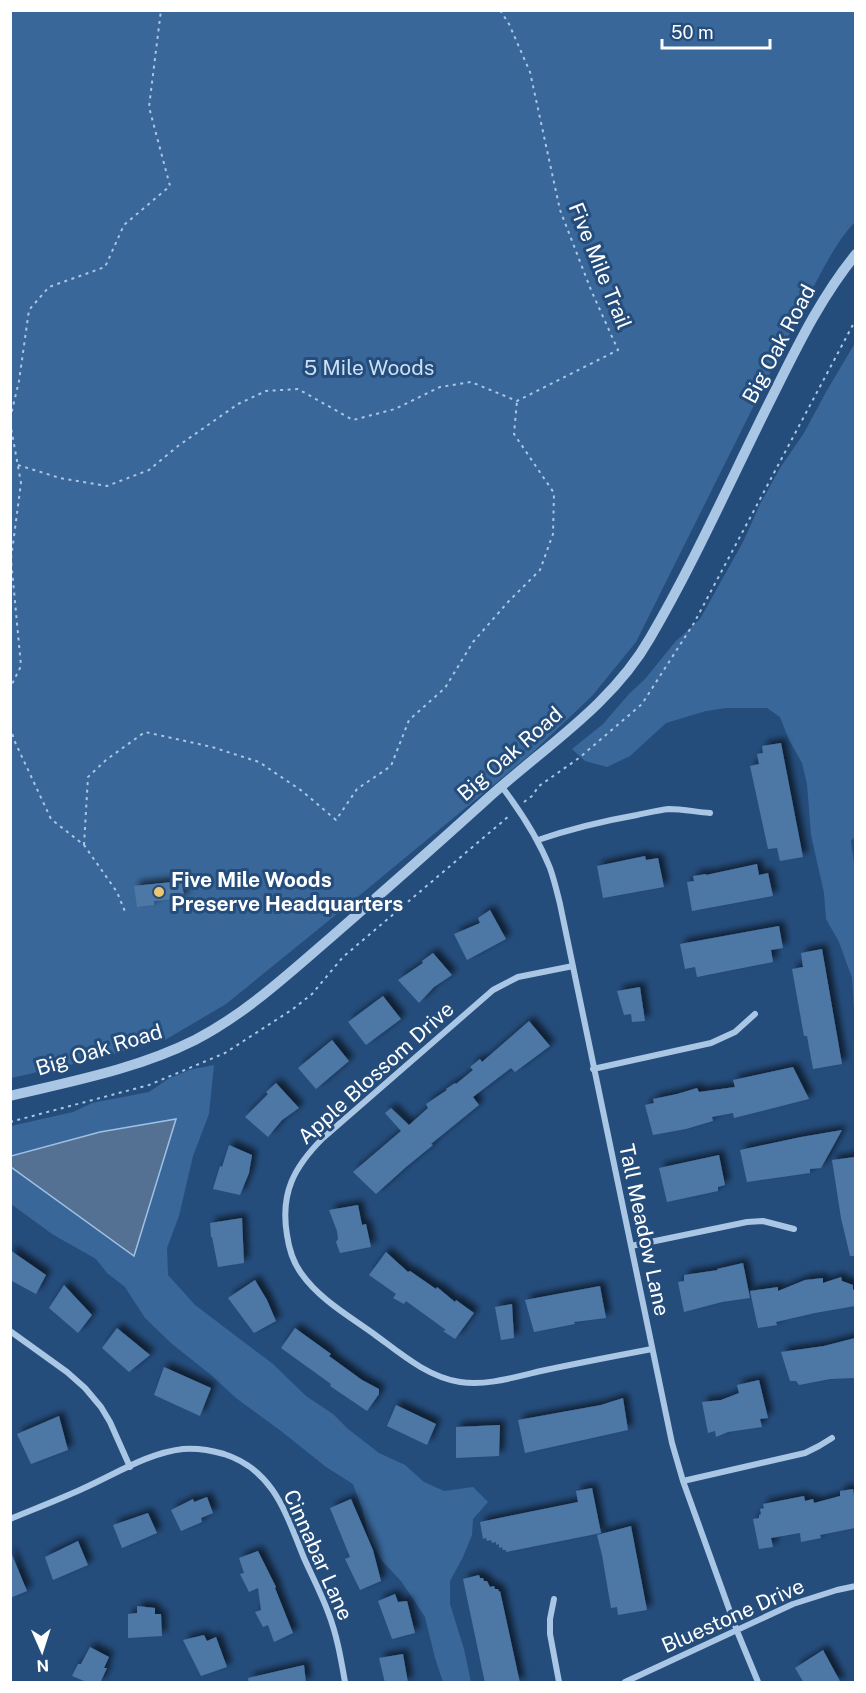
<svg xmlns="http://www.w3.org/2000/svg" width="866" height="1693" viewBox="0 0 866 1693" font-family="'Public Sans',sans-serif">
<style>
.green{fill:#396799}
.water{fill:#547193;stroke:#9ec1e5;stroke-width:1.5}
.building{fill:#4e77a5;filter:url(#shadow)}
.lines{fill:none;stroke-linecap:round;stroke-linejoin:round}
.path{stroke:#aac6e5;stroke-width:2;stroke-dasharray:3 4.5;stroke-linecap:butt}
.minor{stroke:#aac6e5;stroke-width:6}
.tertiary{stroke:#aac6e5;stroke-width:10}
.poi-dot{fill:#eec66f;stroke:#254d7c;stroke-width:2}
.labels{text-anchor:middle;stroke-width:6;stroke-linejoin:round;paint-order:stroke}
.street-label{font-size:21px;fill:#fff;stroke:#254d7c}
.park-label{font-size:21px;fill:#cddff4;stroke:#254d7c}
.poi-label{font-size:21px;font-weight:bold;fill:#fff;stroke:#254d7c;text-anchor:start}
</style>
<defs>
<filter id="shadow"><feDropShadow dx="5" dy="-5" stdDeviation="3" flood-color="#0009"/></filter>
</defs>
<rect width="100%" height="100%" fill="#254d7c"/>
<path class="green" d="M10 11H856L855 222C832 246 818 280 802 309L636 642 592 696 532 753 343 909 226 1004 165 1040 92 1060 11 1078Z
M855 343 856 835 851 841 856 878 855 1025 852 978 839 942 826 919 824 893 811 835 807 784 802 763 789 740 780 717 767 708H726L706 711 666 723 630 756 607 767 585 761 572 749 603 724 629 694 645 679 675 642 700 619 743 542 760 504 780 468 804 433 826 392Z
M214 1065 209 1114 193 1156 179 1216 167 1248 168 1275 195 1305 273 1364 306 1396 333 1414 348 1429 379 1453 405 1465 424 1482 444 1491 473 1487 488 1502 473 1519 472 1535 463 1557 450 1581V1604L464 1649 471 1682H443L435 1658 425 1617 401 1581 382 1561 369 1538 362 1509 353 1484 326 1467 281 1431 236 1398 211 1375 172 1344 145 1318 125 1287 107 1273 96 1259 52 1234 11 1204V1126L73 1112 92 1103 149 1092 168 1079 189 1070Z"/>
<path class="water" d="M176 1119 134 1256 11 1167V1156L100 1132Z"/>
<path class="building" d="M781 743 803 857 780 861 777 848 768 849 750 766 759 764 757 754 763 753 762 746Z
M645 856 646 860 658 858 664 887 603 898 597 866Z
M757 864 759 875 768 873 773 896 692 911 687 882 694 881 693 876 706 874V875Z
M182 881 184 898 154 901V905L137 907 134 886Z
M490 910 506 939 467 960 454 934 480 923 478 918Z
M779 926 783 948 771 950 773 962 697 977 695 967 685 969 680 944Z
M822 949 842 1064 813 1069 807 1036H804L792 969 803 967 801 953Z
M433 953 452 975 434 987 419 1003 398 980 423 963 422 961Z
M640 987 645 1021 632 1022 631 1014 624 1015 617 991Z
M383 996 401 1019 366 1045 348 1022Z
M529 1021 550 1046 515 1072 511 1068 473 1097 479 1105 431 1144 433 1145 406 1167 376 1194 353 1172 401 1131 385 1113 391 1108 409 1125 428 1108 426 1104 447 1090 446 1089 455 1083 456 1084 473 1070 470 1067 480 1059 482 1062Z
M332 1040 349 1061 316 1089 298 1068Z
M793 1067 809 1099 734 1118 733 1113 712 1117 713 1121 686 1129 653 1135 645 1105 654 1103 653 1099 677 1094 697 1088 699 1092 735 1087 733 1080Z
M276 1083 299 1108 282 1120 268 1137 245 1117 268 1094 266 1092Z
M842 1130 821 1168 810 1169V1173L747 1182 740 1150 801 1137Z
M229 1145 252 1155 249 1173 240 1195 213 1189 220 1166 222 1167Z
M719 1155 725 1185 718 1187V1191L667 1202 659 1168Z
M855 1157V1256H850L841 1218 832 1160Z
M358 1205 362 1225 366 1224 371 1247 340 1253 336 1242 338 1239 337 1231 329 1210Z
M242 1218 244 1263 218 1267 212 1237H211L210 1223Z
M10 1250 46 1275 36 1294 10 1280Z
M386 1252 408 1272 410 1271 436 1289 437 1287 455 1302 456 1300 474 1313 455 1339 443 1331 446 1330 406 1301 404 1304 393 1298 396 1294 369 1275Z
M743 1263 750 1298 722 1302 684 1312 678 1282 684 1281V1275L718 1270 717 1269Z
M841 1277 842 1281 853 1285V1290L855 1289V1306L815 1313 776 1322 777 1325 758 1328 750 1291 778 1287V1291L805 1280 823 1278V1283Z
M255 1280 267 1300 276 1321 254 1333 228 1298Z
M64 1285 92 1315 78 1333 49 1308Z
M600 1286 606 1318 574 1322 575 1324 534 1332 525 1300Z
M512 1304 514 1338 501 1340 495 1307Z
M117 1328 150 1355 129 1372 102 1348Z
M295 1328 331 1354 329 1356 362 1380 379 1389V1394L367 1411 330 1386 331 1384 281 1348Z
M855 1338V1378L830 1379 799 1385 796 1381H790L781 1352 824 1346Z
M164 1367 211 1388 200 1416 154 1395Z
M759 1380 768 1418 760 1419 762 1427 728 1432 716 1437 715 1431 708 1433 702 1402 721 1400 739 1393 737 1385Z
M623 1398 628 1430 525 1453 518 1420 601 1405Z
M396 1405 436 1424 427 1445 387 1426Z
M59 1416 68 1450 31 1464 17 1434Z
M500 1425 499 1456 456 1458V1427Z
M592 1488 601 1533 506 1552V1550H503L502 1547 499 1548V1544L496 1545V1542L492 1543 491 1540 487 1541 486 1538 483 1539 480 1522 578 1502 576 1491Z
M853 1489 855 1501V1528L820 1535 821 1538 801 1542 800 1533 771 1538 773 1547 759 1549 753 1519 759 1518V1515L761 1514 760 1509 764 1508 763 1504 804 1496 805 1501 813 1499 814 1503 840 1496V1491Z
M207 1497 213 1513 201 1518 202 1522 181 1531 171 1510 193 1499 194 1502Z
M351 1499 373 1550 381 1581 360 1590 345 1559 350 1557 330 1508Z
M148 1513 157 1533 122 1548 113 1525Z
M631 1526 647 1610 618 1615 617 1607 611 1608 602 1555 597 1535Z
M78 1541 88 1565 53 1580 45 1557Z
M10 1550 27 1591 10 1598Z
M258 1551 276 1587 275 1588 293 1633 274 1642 268 1625 263 1627 255 1612 261 1610 258 1588 249 1592 240 1574 244 1573 239 1558Z
M479 1575 480 1578H483L484 1581H487L490 1587 494 1586 495 1589H498L499 1592 500 1591 520 1683H485L463 1579Z
M395 1594 398 1602 407 1601 415 1633 392 1639 378 1601Z
M137 1606 155 1608V1614H161L162 1636 128 1638V1614L137 1613Z
M204 1635 207 1641 216 1637 227 1667 201 1676 183 1640Z
M90 1647 109 1657 104 1668H107L100 1683H89L72 1676 78 1664H81Z
M823 1650 841 1683H804L795 1668Z
M403 1654 408 1683H385L379 1658Z
M304 1665 306 1683H249L248 1678Z"/>
<g class="lines">
<path class="path" d="M10 419 19 381 29 310 49 287 105 267 124 225 170 186 149 107 161 10
M10 422 21 483 11 559 21 666 10 688
M18 465 60 478 107 486 149 470 178 446 238 404 266 391 298 389 353 420 395 409 440 387 471 382 517 401 618 350 591 290 560 210 530 72 509 24 500 10
M10 727 15 742 51 819 84 845 117 892 126 914
M524 802 532 796 539 786 579 758 642 704 694 623 856 319
M84 845 88 777 106 760 145 732 212 747 259 762 302 791 336 820 357 789 391 766 409 720 445 688 473 642 508 602 540 570 553 534 554 493 514 434 517 401
M10 1122 149 1085 225 1053 293 1009 312 994 343 957 509 816"/>
<path class="minor" d="M502 787C521 812 538 838 550 868 554 879 557 892 560 904L672 1443 683 1481 737 1631 758 1682
M538 840C570 829 603 821 637 815 647 813 658 810 669 809 683 809 696 812 710 813
M573 966 518 977 493 990 323 1138C294 1167 280 1193 287 1235 289 1249 293 1262 301 1273 319 1299 349 1316 374 1334 400 1353 427 1377 460 1382 487 1386 515 1377 541 1371 578 1363 615 1356 652 1349
M593 1069 711 1043 735 1032 755 1014
M631 1246 747 1222 763 1221 794 1229
M10 1331 67 1372 85 1388 101 1407 110 1422 130 1467
M683 1481 805 1453 819 1446 832 1438
M10 1519C34 1509 58 1500 82 1489 114 1475 147 1453 183 1449 197 1448 210 1450 224 1454 274 1470 286 1514 304 1558 312 1576 321 1593 328 1612 337 1635 341 1659 345 1682
M554 1599 550 1619V1634L559 1682
M625 1682 793 1604 837 1590 856 1586"/>
<path class="tertiary" d="M10 1096C73 1081 137 1069 195 1040 245 1014 286 976 329 939 382 893 435 846 487 799 543 748 612 705 650 638 695 561 731 479 771 399 796 349 820 298 856 254"/>
</g>
<circle class="poi-dot" cx="159" cy="892" r="6"/>
<g class="labels">
<g class="street-label">
<text transform="translate(600 266) rotate(68)" y="7">Five Mile Trail</text>
<text transform="translate(779 344) rotate(-62)" y="7">Big Oak Road</text>
<text transform="translate(510 754) rotate(-41)" y="7">Big Oak Road</text>
<text transform="translate(99 1050) rotate(-17)" y="7">Big Oak Road</text>
<text transform="translate(376 1073) rotate(-42)" y="7">Apple Blossom Drive</text>
<text transform="translate(644 1230) rotate(78)" y="7">Tall Meadow Lane</text>
<text transform="translate(318 1555) rotate(66)" y="7">Cinnabar Lane</text>
<text transform="translate(733 1616) rotate(-24)" y="7">Bluestone Drive</text>
</g>
<g class="park-label">
<text x="369" y="375">5 Mile Woods</text>
</g>
<g class="poi-label">
<text x="171" y="887">Five Mile Woods<tspan x="171" dy="24">Preserve Headquarters</tspan></text>
</g>
</g>
<rect width="866" height="1693" fill="none" stroke="#ffffff" stroke-width="24"/>
<g transform="translate(42 1651) rotate(177)" stroke="#254d7c" stroke-width="4.5" paint-order="stroke">
<path d="M0-4.5L10 22L0 15L-10 22Z" fill="#ffffff"/>
<text y="-9" font-size="16" font-weight="bold" text-anchor="middle" fill="#ffffff">N</text>
</g>
<path d="M662 39v9h108v-9" fill="none" stroke="#ffffff" stroke-width="3"/>
<text x="671" y="39" font-size="18" fill="#ffffff" stroke="#254d7c" stroke-width="4.5" paint-order="stroke">50 m</text>
</svg>
